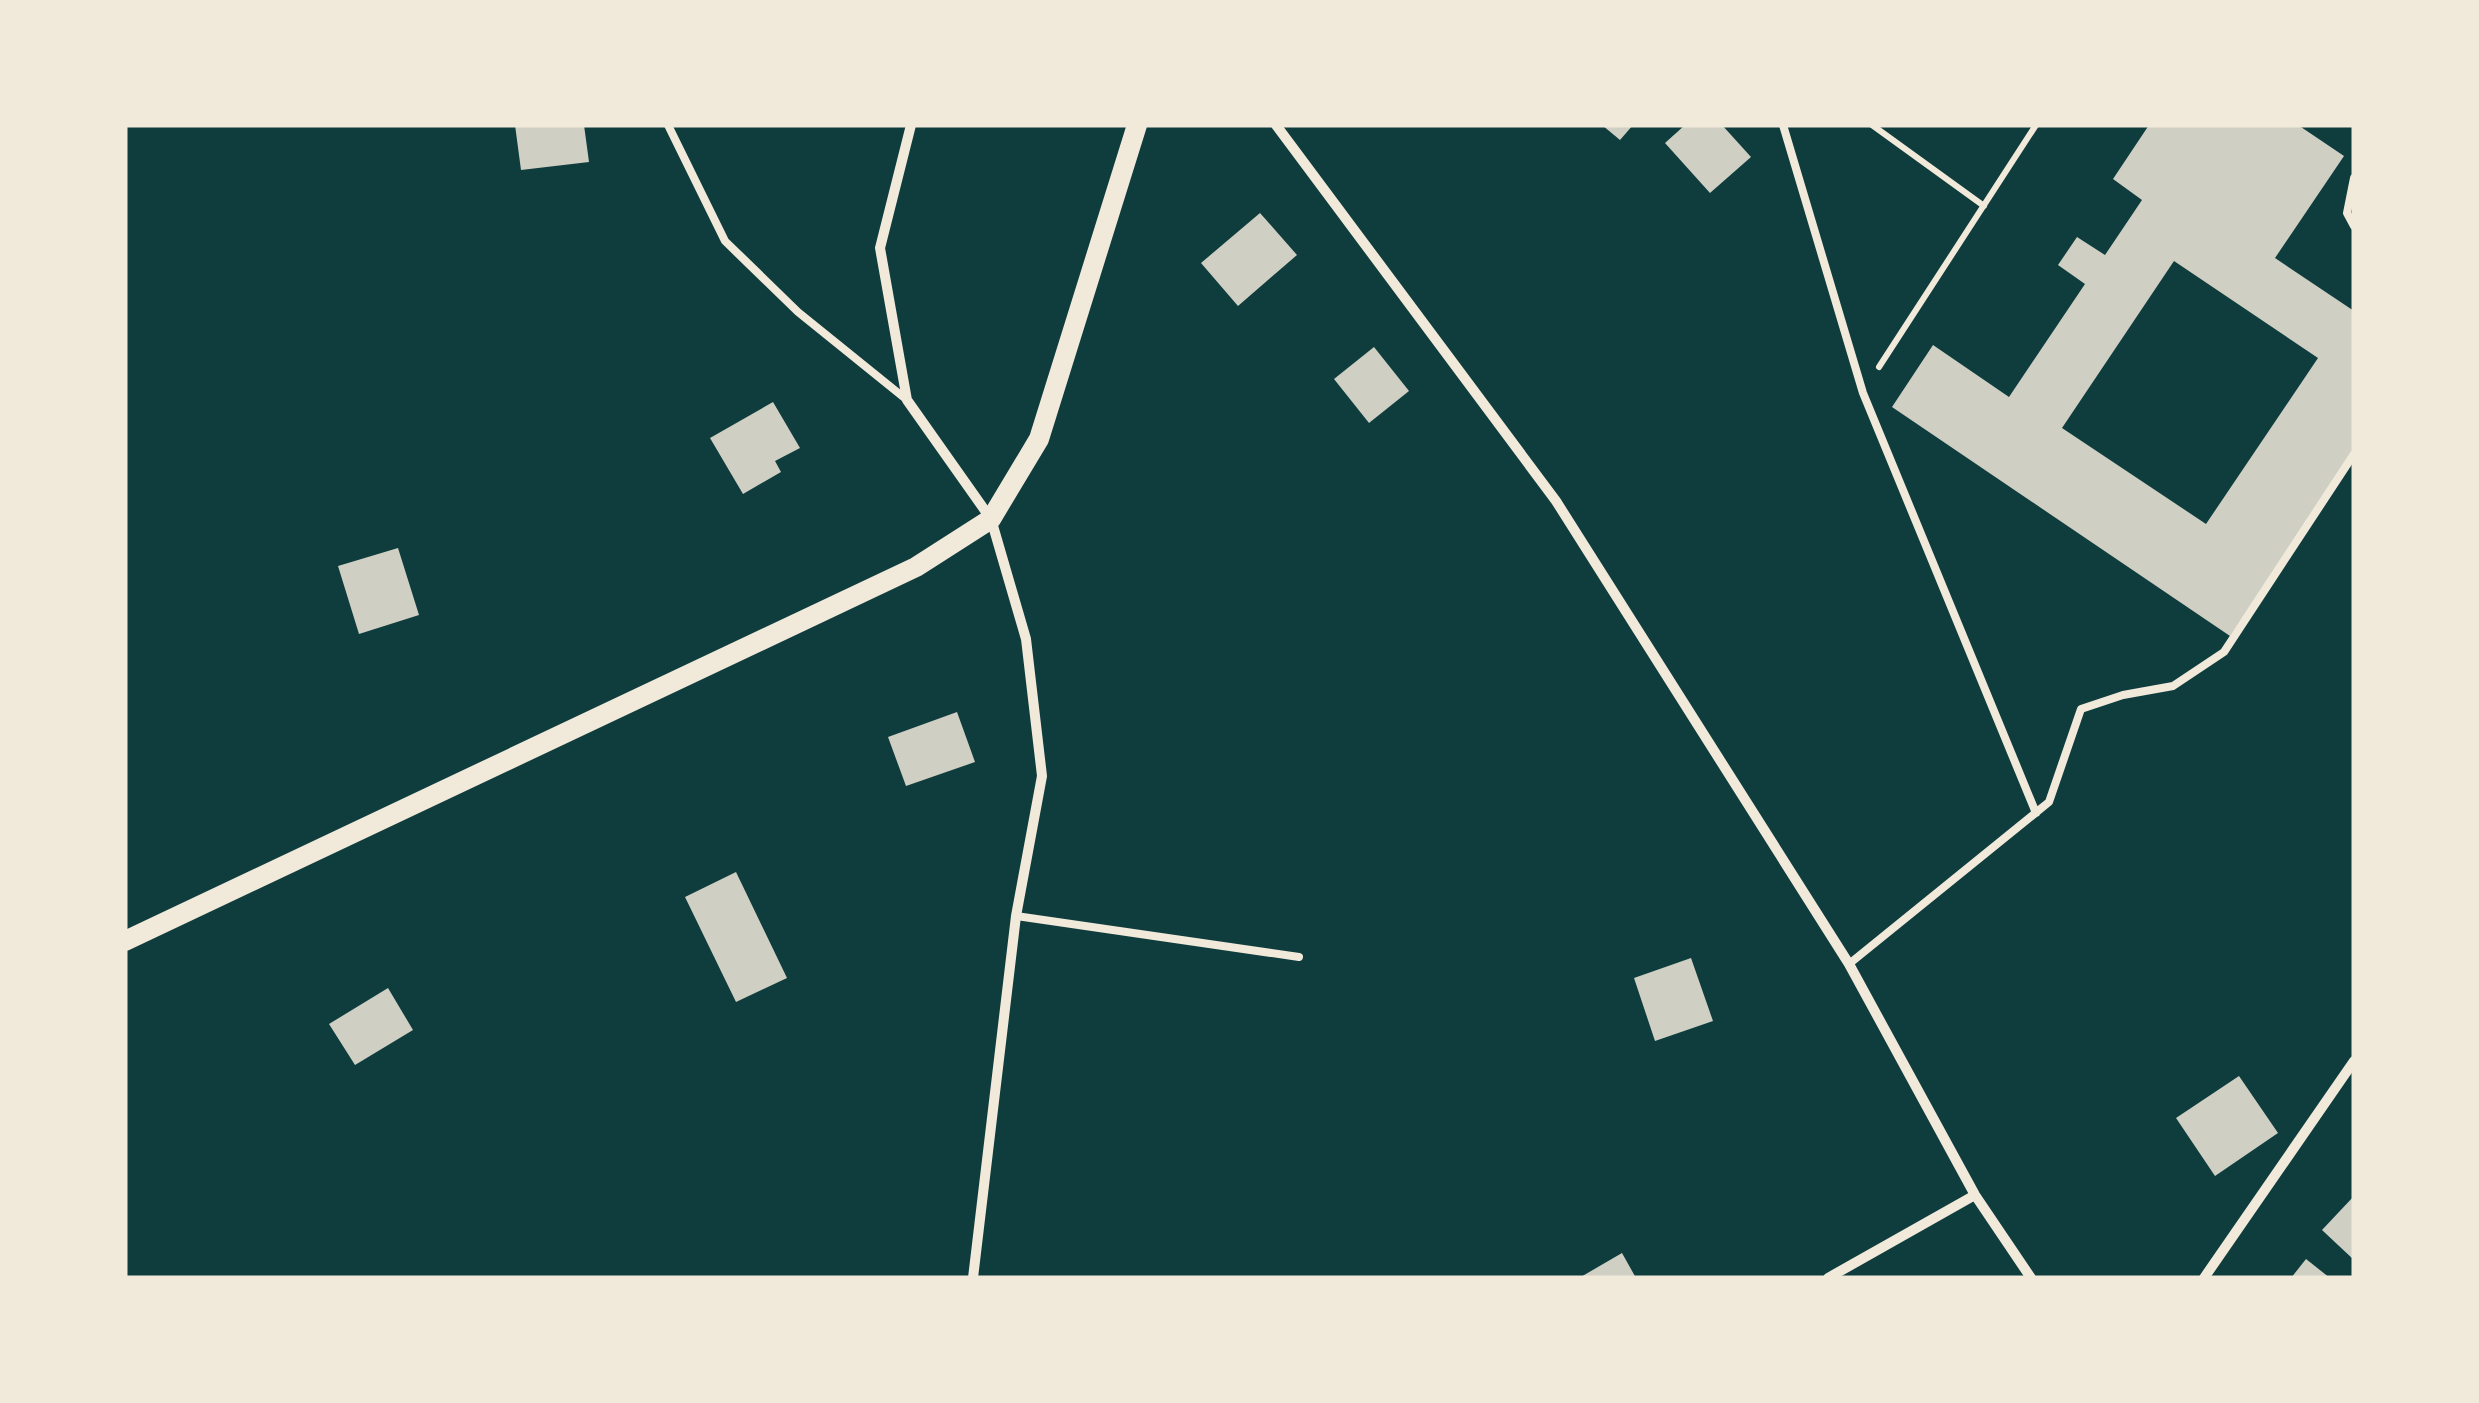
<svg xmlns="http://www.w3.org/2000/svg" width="2479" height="1403" viewBox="0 0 2479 1403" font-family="Helvetica,sans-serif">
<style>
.building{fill:#cfcfc3;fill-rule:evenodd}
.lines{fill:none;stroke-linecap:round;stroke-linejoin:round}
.path{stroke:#f1e9da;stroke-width:6}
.service{stroke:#f1e9da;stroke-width:8}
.minor{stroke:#f1e9da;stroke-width:10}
.secondary{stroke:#f1e9da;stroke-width:20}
</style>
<rect width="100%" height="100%" fill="#0f3d3e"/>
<path class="building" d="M515 125H584L589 162 521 170Z
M1602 125H1633L1620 140Z
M1685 125H1722L1751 157 1710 193 1665 143Z
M2149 125H2298L2344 156 2275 258 2354 311V452L2230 636 1892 407 1933 345 2009 397 2085 284 2058 265 2077 237 2105 255 2142 200 2113 179ZM2174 261 2318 358 2206 524 2062 428Z
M1260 213 1297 255 1238 306 1201 263Z
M1374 347 1409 391 1369 423 1334 379Z
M773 402 800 448 775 461 781 472 743 494 710 438Z
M398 548 419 615 359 634 338 566Z
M957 712 975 762 906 786 888 737Z
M736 872 787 978 736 1002 685 897Z
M1691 958 1713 1021 1655 1041 1634 978Z
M388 988 413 1030 355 1065 329 1024Z
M2239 1076 2278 1133 2215 1176 2176 1118Z
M2354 1196V1260L2322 1230Z
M1622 1253 1636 1278H1579Z
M2306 1259 2330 1278H2291Z"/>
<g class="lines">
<path class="path" d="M1872 125 1984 206
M1879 367 2036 125"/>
<path class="service" d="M668 125 725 241 798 312 907 400
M1783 125 1863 393 2036 813
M2354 178 2347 213 2354 226
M1016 916 1299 957
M1849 964 2049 802 2081 709 2123 695 2173 686 2224 652 2354 454"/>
<path class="minor" d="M911 125 880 248 907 400 991 519 1026 639 1042 776 1016 916 973 1278
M1276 125 1556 501 1849 964 1975 1195 2031 1278
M1828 1278 1975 1195
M2204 1278 2354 1061"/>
<path class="secondary" d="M125 941 916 567 991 519 1039 439 1137 125"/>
</g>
<rect width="2479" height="1403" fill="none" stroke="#f1e9da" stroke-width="255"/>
</svg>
